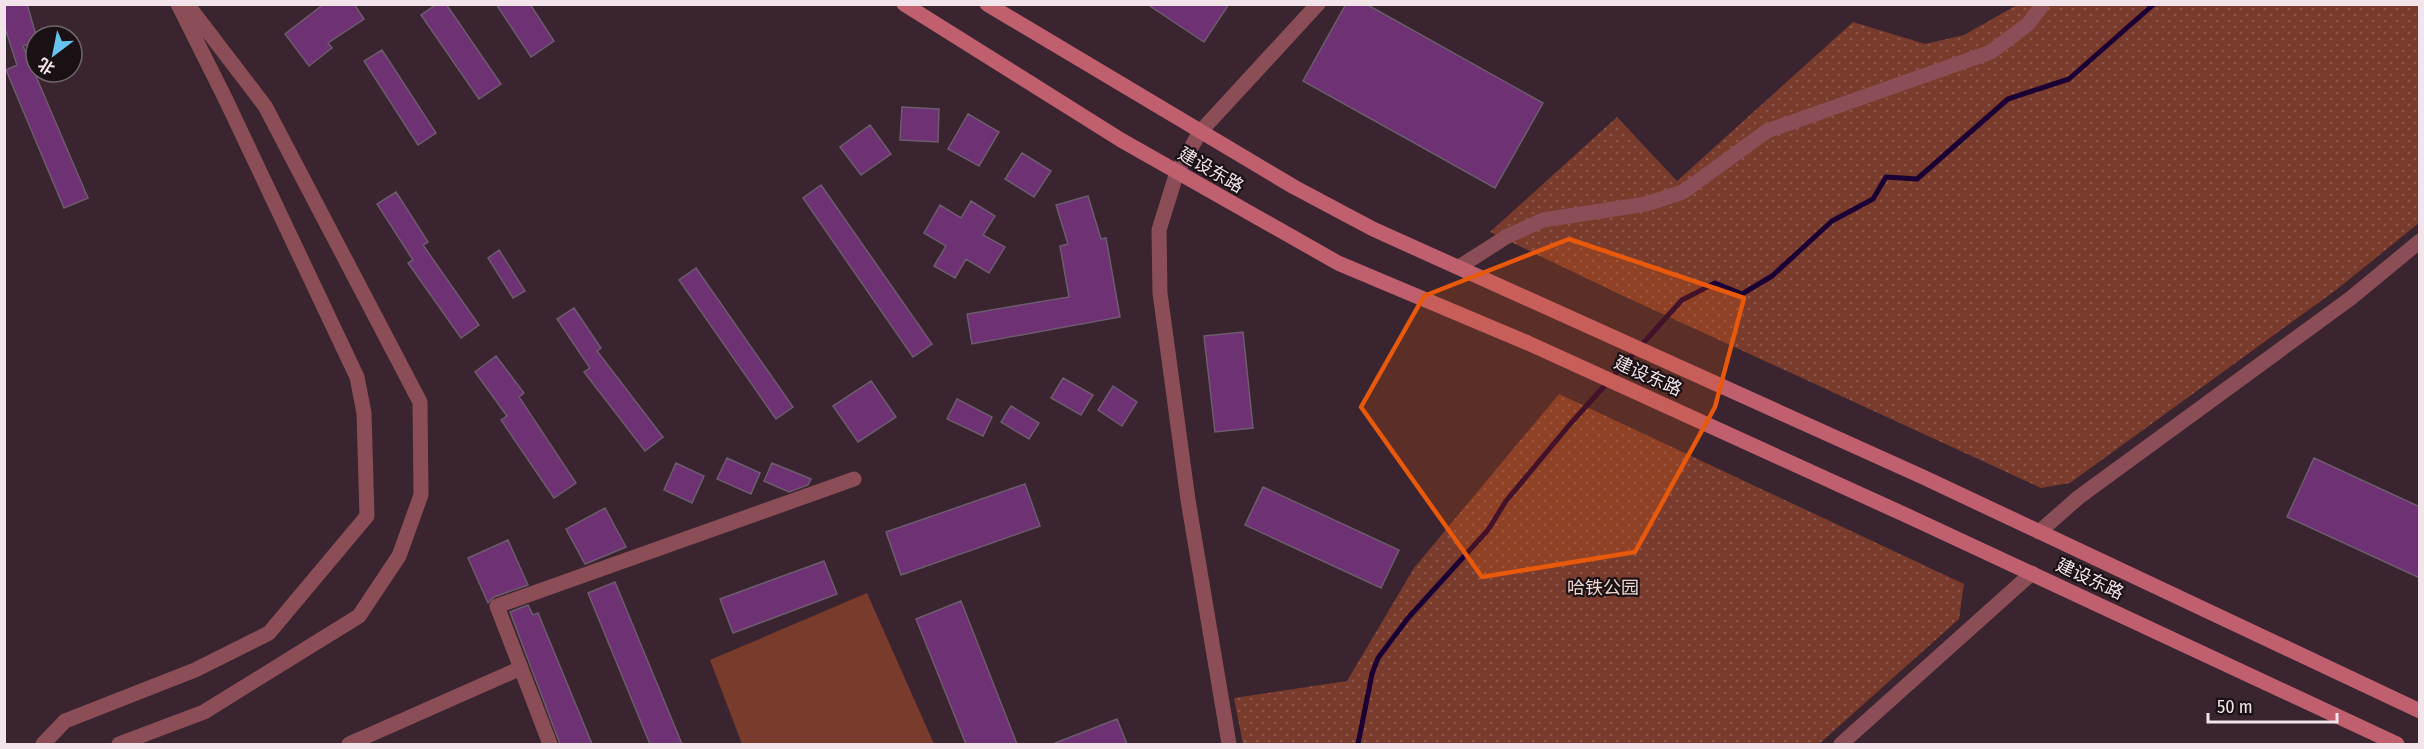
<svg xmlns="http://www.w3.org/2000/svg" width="2424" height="749" viewBox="0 0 2424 749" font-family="'Fira Sans Condensed','Noto Sans SC',sans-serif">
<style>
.grass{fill:#793b2c}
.park{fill:url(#park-dots)}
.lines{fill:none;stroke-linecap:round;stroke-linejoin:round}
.stream{stroke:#1a0034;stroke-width:5}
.building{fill:#6e3173;stroke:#6d5c6e;stroke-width:1.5}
.street{stroke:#8b4e56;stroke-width:15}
.secondary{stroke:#c05f6e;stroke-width:15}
.marked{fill:#e8590c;fill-opacity:0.2;stroke:#e8590c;stroke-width:4.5;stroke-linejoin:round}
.labels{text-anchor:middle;stroke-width:4.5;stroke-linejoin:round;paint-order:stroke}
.street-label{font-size:18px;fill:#f2e4ea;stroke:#1a1115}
.park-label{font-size:18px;fill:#eed4cd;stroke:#1a1115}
</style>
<defs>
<pattern id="park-dots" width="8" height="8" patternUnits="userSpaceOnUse" patternTransform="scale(1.5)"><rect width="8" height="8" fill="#793b2c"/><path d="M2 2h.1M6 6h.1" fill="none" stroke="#8c574b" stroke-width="1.8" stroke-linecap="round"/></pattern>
</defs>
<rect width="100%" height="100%" fill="#39242f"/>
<path class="grass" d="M867 593 934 744H742L710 660Z"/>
<path class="park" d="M2017 5H2419V223L2336 290 2070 483 2041 488 1619 294 1490 232 1617 117 1677 181 1853 22 1925 44 1964 35Z
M1559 394 1964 584 1959 619 1819 744H1243L1234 698 1347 681 1414 568Z"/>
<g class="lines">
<path class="stream" d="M1358 744 1372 674 1378 658 1408 618 1488 530 1506 501 1571 423 1682 300 1715 283 1742 294 1772 276 1832 221 1873 199 1886 177 1917 179 2008 99 2069 79 2154 4"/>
</g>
<path class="building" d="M4 4H27L36 35V42L23 46 88 198 64 208 6 70 17 65 4 25Z
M324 4H354L364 19 328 43 332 48 309 66 285 34Z
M437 4H446L501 84 479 99 421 15Z
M496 4H530L554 41 531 57Z
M1147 4H1229L1204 42Z
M1346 4H1366L1543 103 1495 188 1303 81Z
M382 50 436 133 418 145 364 61Z
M902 107 939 109 938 142 900 140Z
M968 114 999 132 979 166 948 149Z
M870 125 891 154 861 175 840 147Z
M1022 153 1051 171 1034 197 1005 179Z
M821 185 932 344 913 357 803 198Z
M396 192 428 242 423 245 479 325 461 338 408 263 413 260 377 204Z
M1088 196 1101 239 1106 238 1120 317 972 344 967 314 1069 297 1060 246 1068 244 1056 205Z
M971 201 995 216 983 235 1005 247 989 273 966 259 955 278 934 266 946 246 924 233 940 205 961 218Z
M499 250 525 291 513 298 488 258Z
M696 268 793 407 776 419 679 280Z
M574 308 601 348 597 351 663 437 645 451 584 372 590 368 557 319Z
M1243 332 1253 428 1215 432 1204 336Z
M496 356 524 393 519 397 576 483 554 498 501 420 507 416 475 372Z
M1063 378 1093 395 1081 415 1051 398Z
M871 381 896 417 858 442 833 406Z
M1113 386 1137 402 1122 426 1098 410Z
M957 399 992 417 983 436 947 419Z
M1011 406 1039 423 1029 439 1001 422Z
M727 458 760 473 751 494 717 479Z
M2314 458 2420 507V578L2287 517Z
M676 463 704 476 692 503 664 490Z
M772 463 811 479 808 485 789 492 764 481Z
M1025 484 1040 526 901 575 886 532Z
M1263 487 1399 550 1381 588 1245 525Z
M605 508 626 547 585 564 566 529Z
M508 540 528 585 494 597 488 603 468 558Z
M824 561 837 594 733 633 720 599Z
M615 582 682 744H650L588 593Z
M961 601 1017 744H966L916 619Z
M528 605 533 615 538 613 592 744H560L510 612Z
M1117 719 1127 744H1055V743Z"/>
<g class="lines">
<path class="street" d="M1459 267 1506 237 1543 220 1646 204 1683 192 1767 131 1991 52 2028 24 2043 4
M2039 532 2079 497 2351 298 2420 241
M43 744 65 721 195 670 269 633 367 516 364 413 357 377 226 100 178 4
M119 744 204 712 359 616 399 556 421 495 420 402 265 106 187 4
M349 744 521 668
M550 744 497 606 854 479
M1229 744 1188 500 1160 293 1159 230 1177 172 1200 132 1318 4
M1841 744 2032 573"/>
<path class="secondary" d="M904 4 1121 140 1338 263 1528 343 1910 517 2397 744
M987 4 1294 187 1373 229 1923 477 2420 711"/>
</g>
<path class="marked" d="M1569 239 1744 298 1715 407 1635 552 1482 577 1361 407 1424 296Z"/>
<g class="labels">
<g class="street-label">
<text transform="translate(1211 170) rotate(30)" y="6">建设东路</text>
<text transform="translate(1648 376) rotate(24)" y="6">建设东路</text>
<text transform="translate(2090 579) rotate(25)" y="6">建设东路</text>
</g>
<g class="park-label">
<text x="1603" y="594">哈铁公园</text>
</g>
</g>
<rect width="2424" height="749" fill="none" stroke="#f2e4ea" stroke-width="12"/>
<g transform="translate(54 54) rotate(212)"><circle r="28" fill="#1a1115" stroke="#70656a" stroke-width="1.5"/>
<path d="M0-4.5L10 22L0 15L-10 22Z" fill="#67c4ef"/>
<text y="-9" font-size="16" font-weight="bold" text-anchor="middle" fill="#f2e4ea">北</text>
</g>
<path d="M2208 713v9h129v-9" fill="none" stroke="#f2e4ea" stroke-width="3"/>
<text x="2217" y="713" font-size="18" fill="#f2e4ea" stroke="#1a1115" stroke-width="4.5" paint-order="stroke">50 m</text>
</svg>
